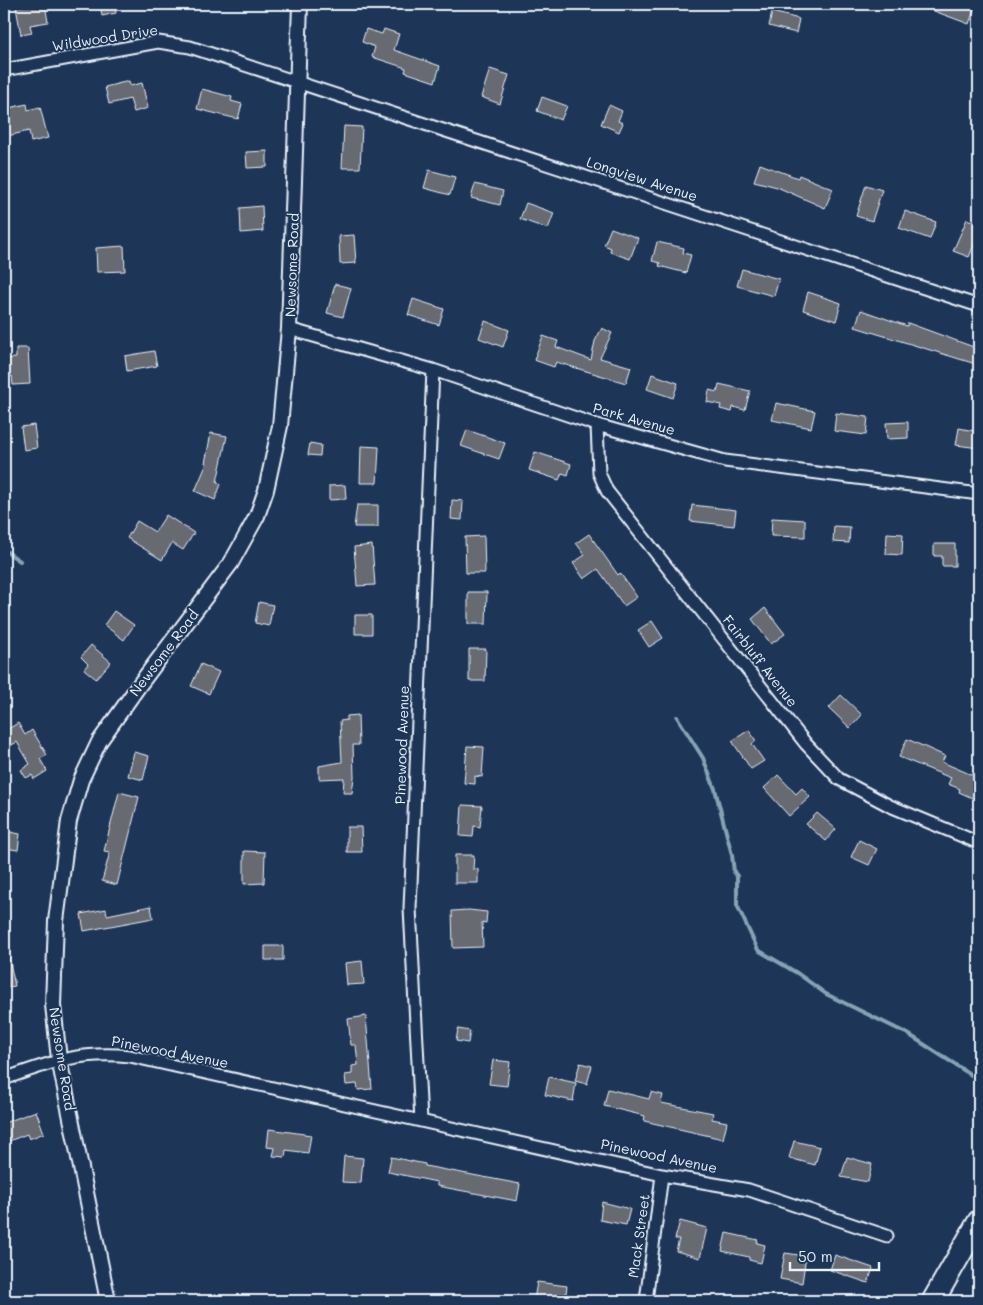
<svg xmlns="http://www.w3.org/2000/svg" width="983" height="1305" viewBox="0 0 983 1305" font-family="Mali,sans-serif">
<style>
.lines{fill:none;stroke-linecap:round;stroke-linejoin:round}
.stream{stroke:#85a3b5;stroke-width:4}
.building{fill:#686b72;stroke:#e8f1f8}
.minor-casing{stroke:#e8f1f8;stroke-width:15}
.tertiary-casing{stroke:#e8f1f8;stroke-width:18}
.motorway-casing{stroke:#e8f1f8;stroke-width:25}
.minor{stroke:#1d3557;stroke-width:11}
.tertiary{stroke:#1d3557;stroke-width:14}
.motorway{stroke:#1d3557;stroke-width:21}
.labels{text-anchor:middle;stroke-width:4;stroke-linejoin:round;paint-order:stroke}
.street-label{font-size:14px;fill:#e8f1f8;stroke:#1d3557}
</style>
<rect width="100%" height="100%" fill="#1d3557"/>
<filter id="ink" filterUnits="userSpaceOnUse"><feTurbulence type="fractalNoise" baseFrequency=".02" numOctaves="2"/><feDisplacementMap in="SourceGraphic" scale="10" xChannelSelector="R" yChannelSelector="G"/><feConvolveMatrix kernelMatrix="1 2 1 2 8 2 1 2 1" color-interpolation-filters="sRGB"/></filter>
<g filter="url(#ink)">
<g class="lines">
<path class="stream" d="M4 550 20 561
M677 717 703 758 715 789 732 855 734 872 737 876V905L758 950 797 973 826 994 908 1034 979 1080"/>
</g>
<path class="building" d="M33 4H45L48 22 30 25 32 33 21 35 16 7Z
M100 4H115L116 13 102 16Z
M936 4H976L969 24 934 11Z
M772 12 799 19 796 33 769 26Z
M366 29 382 34 384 29 399 34 394 50 440 66 435 82 405 72 406 68 372 57 375 47 362 42Z
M490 69 509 75 500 104 481 97Z
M129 81 130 86 142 83 148 108 134 112 130 99 109 104 105 87Z
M202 89 232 97 231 101 242 104 238 119 197 109Z
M542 97 567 106 561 120 537 111Z
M27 104 28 110 40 107 48 138 31 142 29 131 7 136 4 109Z
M609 105 622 111 618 121 623 123 619 132 601 124Z
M344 126 362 127 360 168H342Z
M267 151V167L247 168 246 152Z
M760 164 798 178 799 175 833 189 825 208 777 187 754 181Z
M429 170 455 177 450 195 424 188Z
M475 184 503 191 500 205 471 198Z
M866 185 882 190 872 221 856 216Z
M526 203 554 213 548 229 520 219Z
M262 206 263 231 241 233 240 208Z
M905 211 936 222 930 239 899 228Z
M967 219 979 224V233L969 257 953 251Z
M611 228 638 238 630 259 610 252 611 248 604 245Z
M354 235 356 263 340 264 339 236Z
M657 242 684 248 683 253 691 255 686 273 659 266 660 263 652 261Z
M124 246 125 271 97 272 96 248Z
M742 269 779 279 774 296 737 286Z
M335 284 351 288 343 317 327 313Z
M808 292 841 303 836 321 803 310Z
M413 299 444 309 439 325 408 315Z
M861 310 907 326 908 323 979 349V365L855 327Z
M485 321 509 330 503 347 479 338Z
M602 328 612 333 600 358 631 367 626 383 556 362 554 367 534 360 543 336 558 341 556 347 591 360 595 341Z
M16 348H28L30 384 13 385 12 376H4V359L16 358Z
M154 351 157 366 127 371 125 356Z
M652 374 678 383 673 398 647 389Z
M719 384 750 391 745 410 733 407 732 412 720 409 721 405 707 402 709 390 717 392Z
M776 403 815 411 811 428 772 420Z
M836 413 868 417 866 435 834 431Z
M908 422V438L887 439 886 423Z
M34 425 37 448 24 450 21 427Z
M959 428 979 432V448L956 445Z
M467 430 505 443 499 459 461 446Z
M211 433 227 436 217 482 221 484 215 500 195 491 207 463H205Z
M310 443 321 445 320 456 308 455Z
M361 446 379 447 377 483H360Z
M535 452 571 464 568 475 562 473 559 480 529 470Z
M345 485 346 499 329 500V486Z
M452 500 463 501 462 520 451 519Z
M357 505H378V527H354Z
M692 505 736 510 734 526 690 521Z
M166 515 194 533 183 550 172 543 162 560 127 538 137 521 155 532Z
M772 518 805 520V537L771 536Z
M834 526 850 527 849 543 833 542Z
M887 533 903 534 902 555 886 554Z
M589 534 618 575 620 573 637 597 624 606 598 569 584 579 573 563 585 555 576 543Z
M484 536 485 573H466L465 537Z
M934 544H955V566H942V556H934Z
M372 545 375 585 357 586 354 547Z
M468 592H487L486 624H468Z
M259 602 273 605 269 626 255 623Z
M765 608 785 634 771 644 752 619Z
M114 611 134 625 124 640 104 625Z
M355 615H372V634H355Z
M652 621 663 638 649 647 638 630Z
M91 645 111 662 96 679 84 669 88 664 81 657Z
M469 649H486L485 681H469Z
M201 664 219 672 209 694 191 686Z
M841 695 862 715 850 728 829 708Z
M358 715 359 745H353L354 777 352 793H343L344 778 319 779V766L342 762 340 721 347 720V716Z
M18 723 25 735 32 730 47 755 40 759 47 771 34 779 32 775 26 778 21 770 30 764 17 742 8 747 4 740 7 736 5 731Z
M749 730 756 741 752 744 764 761 751 769 732 741Z
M907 739 945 756 942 762 979 778V801L959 792 960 789 948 784 951 778 899 757Z
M467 746 484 747 482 777 475 776V784L464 783Z
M134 752 149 756 143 780 128 776Z
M778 775 796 794 802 788 810 797 789 816 764 788Z
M119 792 139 797 117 885 102 881 110 852 104 851Z
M462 805 482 806 480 827 474 826 473 837 460 836Z
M817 813 836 829 826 841 806 824Z
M347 827H361L362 852H347Z
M4 831 20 834 18 850 4 848Z
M859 840 877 849 869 865 851 857Z
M244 851 265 852 264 883 244 884Z
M455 855H474L473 869H478V883H455Z
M151 906 153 918 84 931 81 914 106 909 107 915Z
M469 910 487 912 486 923 482 922 483 947 453 948 452 911Z
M265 946H283V960H265Z
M8 953 15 986 4 988V954Z
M362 961 364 984 347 985 345 963Z
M366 1016 372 1089 358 1090 357 1084 346 1085 345 1075 352 1074V1066L358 1065 356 1045H351L348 1019Z
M458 1029 470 1031 468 1043 456 1041Z
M493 1060 510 1062 507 1086 489 1084Z
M580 1063 592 1066 587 1084 575 1081Z
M549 1077 576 1083 573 1101 545 1095Z
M608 1089 649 1099 651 1092 663 1095 661 1103 713 1113 712 1119 727 1122 723 1139 644 1121 645 1116 604 1106Z
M36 1111 44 1133 29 1139 27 1134 4 1143V1123Z
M269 1129 311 1135 308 1153 286 1150 285 1157 273 1156 275 1148 267 1147Z
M794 1141 820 1147 815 1165 789 1158Z
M344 1156 363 1158 361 1183 342 1182Z
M391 1157 425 1164V1166L520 1184 517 1201 437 1186V1182L388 1172Z
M847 1157 872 1164 868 1182 841 1177Z
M602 1202 630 1209 626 1225 600 1220Z
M680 1221 707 1228 700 1258 676 1251 679 1239H675Z
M726 1233 758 1240 757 1243 765 1245 761 1263 749 1260V1257L722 1251Z
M785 1253 806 1256 802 1283 780 1279Z
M835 1255 873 1268 868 1283 830 1270Z
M537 1282 567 1286 565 1301 534 1300Z"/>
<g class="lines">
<defs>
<path id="minor" d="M4 70 158 42 190 47 979 306
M289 329 433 370 597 425 725 461 979 494
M597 425 599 473 607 491 806 744 839 779 890 806 979 843
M4 1079C51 1062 79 1051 130 1056L662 1175 749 1190 887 1236
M421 1121 410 908 433 370
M646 1301 662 1175"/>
<path id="tertiary" d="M108 1301 59 1059 53 1005 56 921 69 821 81 780 99 742 140 684 231 563 257 516 266 490 280 426 289 329 300 4"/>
<path id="motorway" d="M933 1301 979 1221"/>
</defs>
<use href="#minor" class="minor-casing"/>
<use href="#tertiary" class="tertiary-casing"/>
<use href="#motorway" class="motorway-casing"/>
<use href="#minor" class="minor"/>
<use href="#tertiary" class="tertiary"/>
<use href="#motorway" class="motorway"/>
</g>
</g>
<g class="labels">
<g class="street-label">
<text transform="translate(105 38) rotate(-9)" y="5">Wildwood Drive</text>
<text transform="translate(642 179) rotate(18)" y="5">Longview Avenue</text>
<text transform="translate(292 265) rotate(-88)" y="5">Newsome Road</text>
<text transform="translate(634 419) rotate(16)" y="5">Park Avenue</text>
<text transform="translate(164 653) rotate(-53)" y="5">Newsome Road</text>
<text transform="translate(760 661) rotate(52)" y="5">Fairbluff Avenue</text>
<text transform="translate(402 745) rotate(-88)" y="5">Pinewood Avenue</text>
<text transform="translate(170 1052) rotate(11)" y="5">Pinewood Avenue</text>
<text transform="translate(62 1059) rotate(81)" y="5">Newsome Road</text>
<text transform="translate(659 1156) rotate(12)" y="5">Pinewood Avenue</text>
<text transform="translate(639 1236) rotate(-82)" y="5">Mack Street</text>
</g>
</g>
<rect width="983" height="1305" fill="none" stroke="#1d3557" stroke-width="20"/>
<rect x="10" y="10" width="963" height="1285" fill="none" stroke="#e8f1f8" stroke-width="2" filter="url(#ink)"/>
<path d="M790 1262v8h89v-8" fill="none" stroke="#e8f1f8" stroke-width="2.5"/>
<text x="798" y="1262" font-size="15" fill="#e8f1f8" stroke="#1d3557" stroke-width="4" paint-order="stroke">50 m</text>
</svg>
